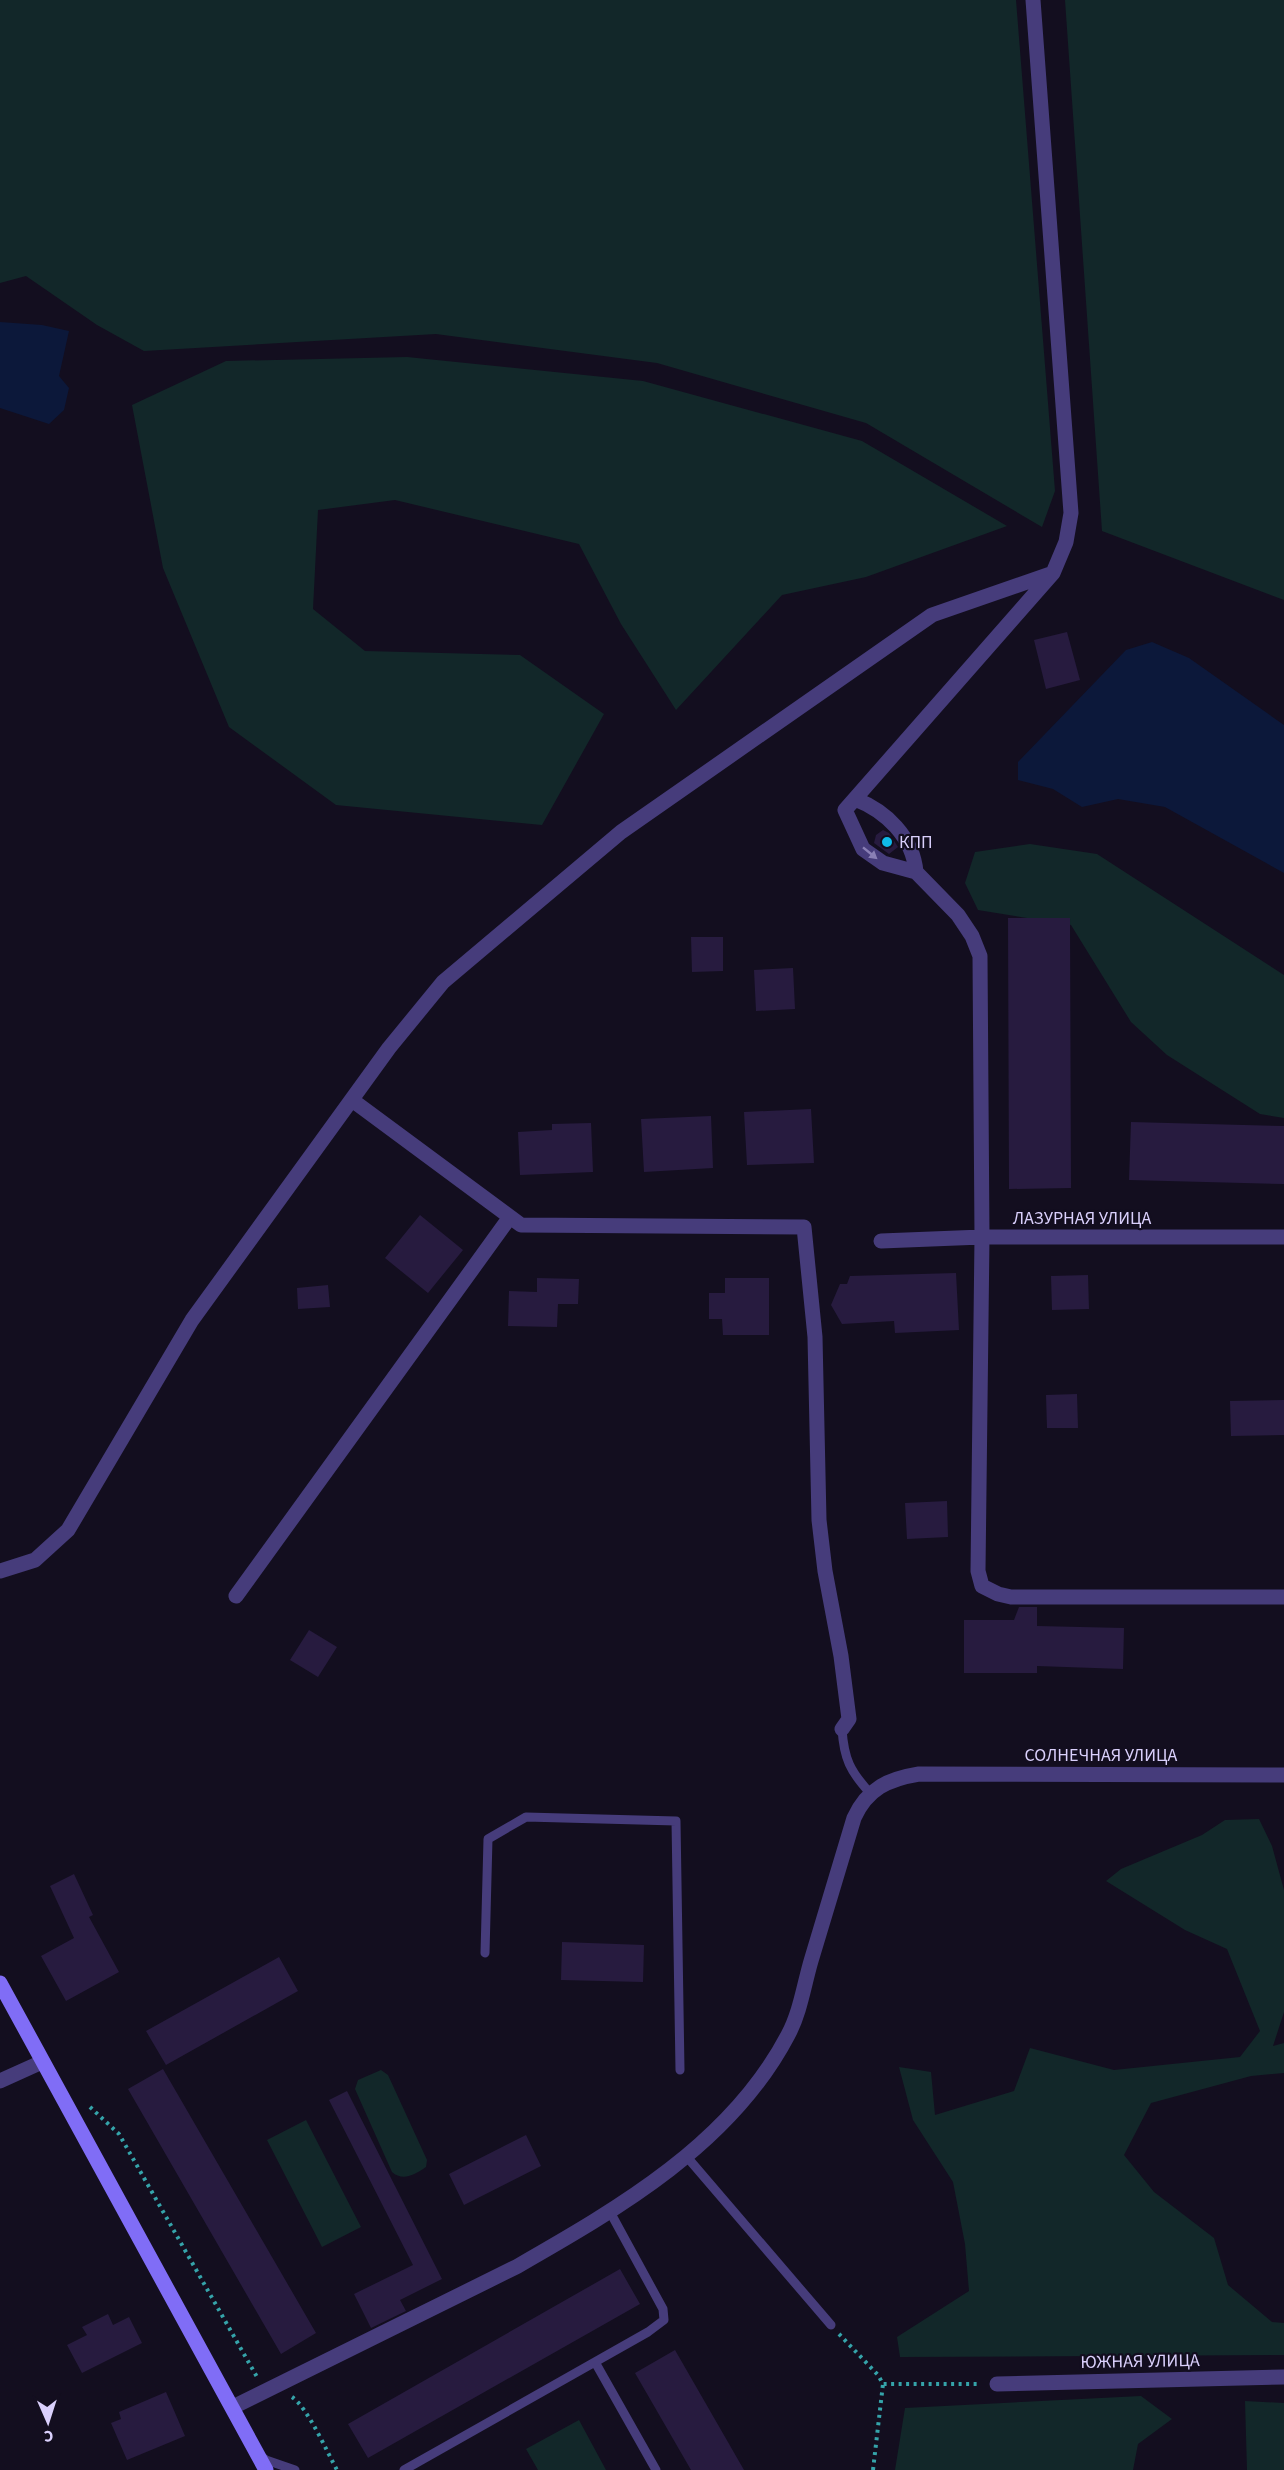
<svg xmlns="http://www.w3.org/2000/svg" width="1284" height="2470" viewBox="0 0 1284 2470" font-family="'Source Sans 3',sans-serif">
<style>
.green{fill:#122729}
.water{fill:#0c183a}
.building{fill:#271b3f}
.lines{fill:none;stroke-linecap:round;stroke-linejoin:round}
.path{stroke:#35a4aa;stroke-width:4;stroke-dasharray:3 4.5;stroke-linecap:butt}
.lane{stroke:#463c7b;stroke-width:9}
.street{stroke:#463c7b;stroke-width:15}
.secondary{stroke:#806df6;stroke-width:15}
.oneway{fill:#897fb5}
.poi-dot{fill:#0fbae9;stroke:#130e1f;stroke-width:2}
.labels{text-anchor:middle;stroke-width:4.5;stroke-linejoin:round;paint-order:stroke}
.poi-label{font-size:18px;fill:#dad0fc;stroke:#130e1f;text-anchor:start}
.street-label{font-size:18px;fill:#dad0fc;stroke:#130e1f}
</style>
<rect width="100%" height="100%" fill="#130e1f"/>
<path class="green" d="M0 0H1016L1055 491 1042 527 866 423 657 363 436 334 144 351 97 325 26 276 0 283Z
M1065 0H1284V600L1102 531Z
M407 357 643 381 862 441 1007 526 866 577 782 595 676 710 621 624 579 544 395 500 318 510 313 609 365 651 520 655 604 714 542 825 336 805 229 727 163 568 132 405 226 361Z
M1030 844 1097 854 1284 975V1118L1260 1114 1167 1055 1131 1022 1071 925 978 910 965 883 975 852Z
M1259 1819 1272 1846 1284 1890V2012L1273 2046 1284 2043V2073L1251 2076 1151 2103 1124 2155 1154 2192 1214 2238 1228 2285 1272 2322 1284 2323V2355L900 2357 897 2337 969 2291 965 2244 953 2182 913 2120 899 2067 931 2072 935 2115 1014 2091 1030 2048 1114 2070 1240 2057 1260 2031 1227 1949 1185 1930 1106 1881 1121 1869 1202 1835 1225 1820Z
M381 2070 388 2075 427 2160 426 2167C416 2174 403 2182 392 2172L355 2089 358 2080Z
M306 2120 361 2227 322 2247 267 2140Z
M1141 2396 1172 2419 1138 2444 1133 2470H895L905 2408Z
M1245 2401 1284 2403V2470H1247Z
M579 2420 606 2470H538L526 2449Z"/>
<path class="water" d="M0 322 42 325 69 331 59 376 69 388 64 410 49 424 0 408Z
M1152 642 1189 658 1284 725V873L1165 807 1118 799 1082 807 1053 789 1018 780V762L1126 650Z"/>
<path class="building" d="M1067 632 1080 680 1046 689 1034 640Z
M883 830 889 833 898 847 889 854 874 843 876 835Z
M1008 918H1070L1071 1188 1009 1189Z
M691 937H723V971L692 972Z
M793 968 795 1009 756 1011 754 970Z
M811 1109 814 1163 747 1165 744 1112Z
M711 1116 713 1168 644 1172 641 1119Z
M1131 1122 1284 1126V1184L1129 1180Z
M591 1123 593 1172 520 1175 518 1132 552 1130V1124Z
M420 1215 463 1250 428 1293 385 1258Z
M956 1273 959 1330 895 1333 894 1321 842 1324 831 1305 840 1284H847L850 1276Z
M1088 1275 1089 1309 1052 1310 1051 1276Z
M537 1278 579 1279 578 1304H558L557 1327 508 1326 509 1291 537 1292Z
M725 1278H769V1335H723L722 1319H709V1293H725Z
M328 1285 330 1307 298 1309 297 1288Z
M1077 1394 1078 1428H1047L1046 1395Z
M1284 1400V1435L1231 1436 1230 1401Z
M947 1501 948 1537 907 1539 905 1503Z
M1019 1607H1037V1626L1124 1628 1123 1669 1037 1666V1673H964V1620H1014Z
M309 1630 337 1647 318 1677 290 1660Z
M74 1874 93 1915 89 1917 119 1972 66 2001 41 1956 74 1938 50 1886Z
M562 1942 644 1945 643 1982 561 1980Z
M279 1957 298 1991 166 2065 146 2031Z
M163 2069 316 2333 281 2354 128 2089Z
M347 2091 442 2279 400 2300 406 2311 371 2328 354 2294 413 2265 329 2100Z
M526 2135 541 2166 464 2205 449 2174Z
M620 2269 640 2304 368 2458 348 2424Z
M108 2314 113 2325 129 2317 142 2343 82 2373 67 2345 87 2335 82 2327Z
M675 2350 744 2470H691L635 2373Z
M166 2392 185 2436 127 2460 111 2423 121 2419 119 2412Z"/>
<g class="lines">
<path class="path" d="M90 2107 119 2134 257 2377
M839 2334 878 2375 883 2384H979
M292 2397C308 2408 327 2452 337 2470
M873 2470 883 2384"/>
<path class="lane" d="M842 1729C844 1759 850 1771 870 1793
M485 1953 488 1839 526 1817 676 1821 680 2070
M687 2157 831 2325
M595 2362 656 2470
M259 2455 266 2460 295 2470
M404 2470 648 2332 664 2320 663 2309 609 2210"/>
<path class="street" d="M1033 0 1071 513 1066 542 1053 573 845 810 863 849 883 863 916 872 958 915 972 936 980 956 982 1237 978 1571 982 1586 998 1594 1011 1597H1284
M855 799C886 811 913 837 916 872
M352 1100 521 1225 804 1227 815 1337 819 1520 825 1571 841 1656 849 1719 842 1729
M881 1241 982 1237H1284
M0 1571 35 1560 68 1530 192 1320 389 1048 443 982 621 832 932 615 1053 573
M236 1596 510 1217
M0 2081 42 2062
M997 2384 1284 2377
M233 2407 516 2267C619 2208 731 2144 788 2035 800 2013 804 1985 811 1961 825 1913 840 1866 854 1818 867 1789 888 1779 919 1774L1284 1775"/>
<path class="secondary" d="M0 1983 266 2470"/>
</g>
<defs><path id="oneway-solid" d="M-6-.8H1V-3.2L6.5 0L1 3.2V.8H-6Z" transform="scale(1.5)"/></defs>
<use class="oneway" href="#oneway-solid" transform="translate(870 853) rotate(39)"/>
<circle class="poi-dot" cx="887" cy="842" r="6"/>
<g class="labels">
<g class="poi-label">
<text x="899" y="848">КПП</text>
</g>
<g class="street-label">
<text x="1082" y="1224">ЛАЗУРНАЯ УЛИЦА</text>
<text x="1101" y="1761">СОЛНЕЧНАЯ УЛИЦА</text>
<text transform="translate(1140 2361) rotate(-1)" y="6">ЮЖНАЯ УЛИЦА</text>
</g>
</g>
<g transform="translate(48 2422) rotate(177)" stroke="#130e1f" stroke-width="4.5" paint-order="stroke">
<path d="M0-4.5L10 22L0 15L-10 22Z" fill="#dad0fc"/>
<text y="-9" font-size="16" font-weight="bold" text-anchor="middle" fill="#dad0fc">С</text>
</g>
</svg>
